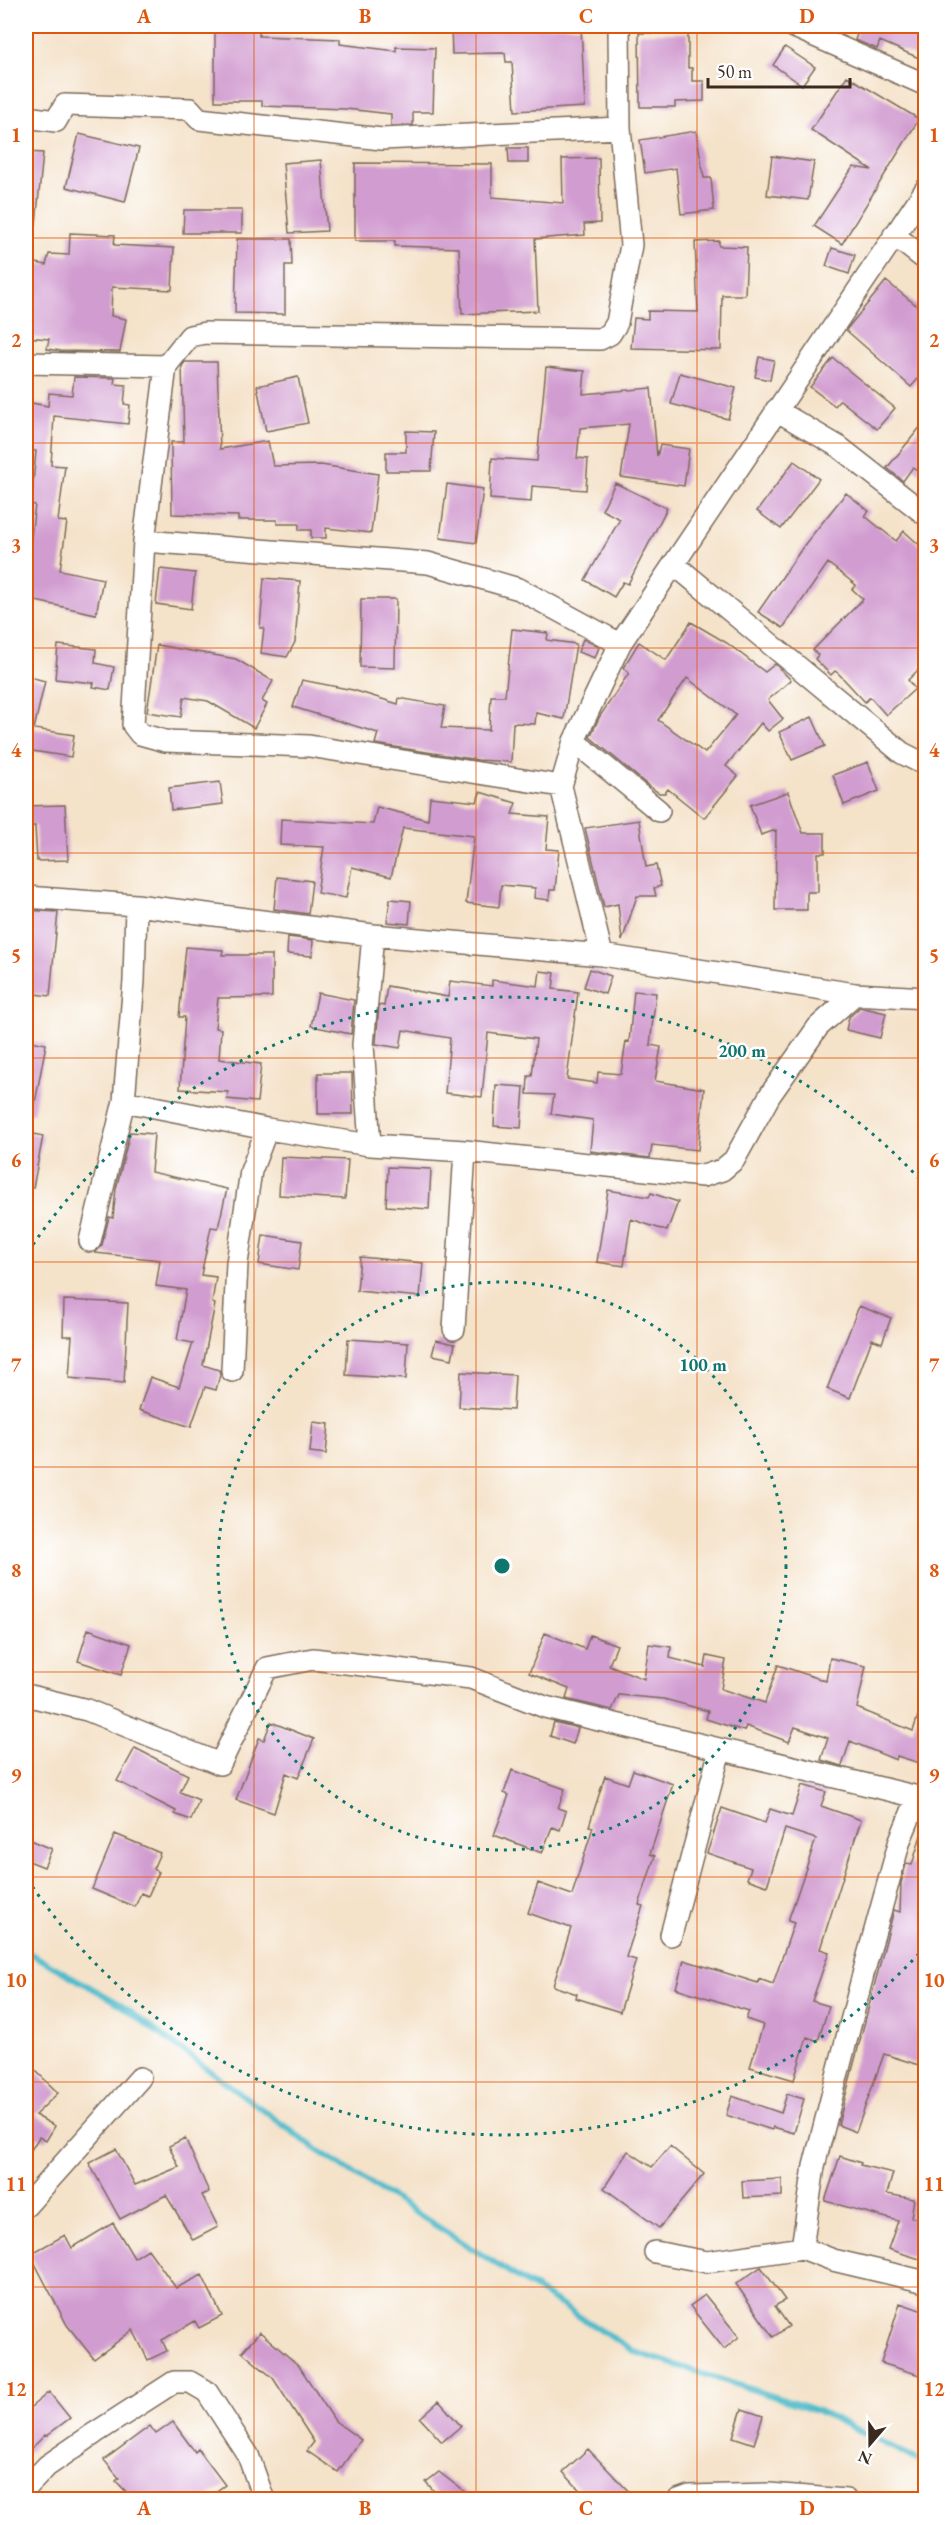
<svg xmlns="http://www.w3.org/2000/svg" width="951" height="2525" viewBox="0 0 951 2525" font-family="'EB Garamond',serif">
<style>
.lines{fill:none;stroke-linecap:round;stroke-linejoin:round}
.stream{stroke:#50bbcb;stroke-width:6}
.building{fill:#d19cd0;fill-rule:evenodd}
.street-casing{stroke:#7c6a5a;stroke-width:24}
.street{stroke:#fff;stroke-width:21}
.grid{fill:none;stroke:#df570d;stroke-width:1.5;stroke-opacity:0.55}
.ring{fill:none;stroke:#0f766e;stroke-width:3;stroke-dasharray:3 6}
.centre{fill:#0f766e;stroke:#fff;stroke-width:3}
.ring-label{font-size:18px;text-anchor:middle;font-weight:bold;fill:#0f766e;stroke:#fff;stroke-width:5;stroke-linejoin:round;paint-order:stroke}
.neatline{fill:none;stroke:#df570d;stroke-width:2}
.grid-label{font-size:20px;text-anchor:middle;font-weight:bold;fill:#df570d}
</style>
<rect width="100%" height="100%" fill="#fff"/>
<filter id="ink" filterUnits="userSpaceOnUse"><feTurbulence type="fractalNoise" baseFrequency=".0167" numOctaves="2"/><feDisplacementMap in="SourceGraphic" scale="12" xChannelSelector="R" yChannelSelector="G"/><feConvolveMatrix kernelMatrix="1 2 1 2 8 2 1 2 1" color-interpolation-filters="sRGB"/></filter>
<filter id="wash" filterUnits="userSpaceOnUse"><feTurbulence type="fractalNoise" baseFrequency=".008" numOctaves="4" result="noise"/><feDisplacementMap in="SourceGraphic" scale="24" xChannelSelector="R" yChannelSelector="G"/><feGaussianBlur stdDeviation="1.35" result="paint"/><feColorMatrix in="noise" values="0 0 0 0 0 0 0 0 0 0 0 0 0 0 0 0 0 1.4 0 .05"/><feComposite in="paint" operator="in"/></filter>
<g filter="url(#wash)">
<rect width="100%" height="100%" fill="#f4e2c9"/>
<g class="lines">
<path class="stream" d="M26 1951 115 2001 320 2152 635 2352 819 2411 926 2464"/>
</g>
<g id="blocks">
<path class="building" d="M215 26H259V36L340 39V44L396 51V47L435 48 433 112H413V125L391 126V114L346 109 262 106V101H215Z
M581 26 585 107 515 111 512 62H506L505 53 452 54 451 27Z
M845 26H926V61L880 41 877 49 855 40 858 31Z
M639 33H688V68H692V81H704V101L675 102V107H640Z
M785 47 815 67 802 85 773 65Z
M847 76 919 119 842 244 814 226 853 167 872 170 811 130Z
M696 131 704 178H711L714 210 681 214 676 168 645 173 640 140Z
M79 134 139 148 125 202 66 187Z
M508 148H528V163H509Z
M26 152 43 153 36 224 26 223Z
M772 156 814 162 808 200 767 195Z
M599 158 600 223 584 224 585 235 535 239 538 311 462 314 459 248 395 246V241H355V163L492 164V197L563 203 562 159Z
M321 160 327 231 289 233 283 163Z
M184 210H242V233H183Z
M70 233 115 235 114 245 174 248 172 290 112 287 111 316 126 319 120 352 61 351 47 349 49 339 26 337V261L46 265 49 254 69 255Z
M237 239H291L292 265H285V314L235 313Z
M719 241V246L747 247 745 295H722L721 350 631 348 634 318 648 319V311L698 312 695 242Z
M832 248 855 255 849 274 826 266Z
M886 281 926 313V370L911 387 846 330Z
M759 357 774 360 770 380 755 377Z
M833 358 895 408 877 429 840 400 835 406 810 387Z
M185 362H217L220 449 268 441 273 466 321 465 378 474 371 533 326 528V538H311V530H299V524H277V520H238V516L172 514 171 442H184L182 366Z
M546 367 585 371 583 394 651 388 657 456 660 445 689 449 684 486 621 477 629 424 580 428 577 458 588 459 586 490 532 486 531 502 490 499 492 458 537 461Z
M680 373 736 388 728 419 671 404Z
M74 377 115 378 114 384 126 385 124 404 130 405 128 424 54 416 51 465 65 466 58 521 67 522 60 570 103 579 96 614 26 599V576L35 505 31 504 36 451 26 449V402L48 406 49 393 72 395Z
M298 377 308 423 266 431 257 386Z
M926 420V477L913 467 903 481 887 468Z
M406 431 434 432 431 471H386V452H406Z
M794 461 819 479 781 529 757 511Z
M615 483 667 508 628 584 623 582 614 597 585 580 620 519 602 510Z
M447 484 483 489 476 543 440 538Z
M846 493 869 511 865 516 896 541 904 531 926 551V662L908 680 915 689 886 715 870 697 865 702 839 674 835 671 831 675 815 659 818 655 813 650 863 599 852 589 856 585 828 563 783 628 758 612 805 544Z
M160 569 195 573 191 609 156 604Z
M264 578 300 581 295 642 287 657 261 653 264 628H260Z
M361 599H396L395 668 360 667Z
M691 622 727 643 765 672 775 664 791 680 768 700 783 719 768 731 761 723 726 766 738 776 704 818 668 789 665 793H659L645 783 590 737 600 716 629 673 623 668 639 642 666 660ZM687 678 736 715 705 753 658 720Z
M512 629 548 633 547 640 576 644 564 719 536 713 535 724 513 723 511 762 478 760 375 744 378 733 293 707 302 680 353 690 398 704 399 698 445 706 441 728 489 730 491 696H505Z
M583 639 599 647 595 658 578 652Z
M58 645 96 649 95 663 114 667 110 690 93 687 94 683 55 679Z
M157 645 236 659 273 681 262 701 267 704 254 728 208 701 184 697 181 717 147 712Z
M26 676 45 681 34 729 74 735 71 757 26 750Z
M812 717 825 746 792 760 779 732Z
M868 762 879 791 844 805 833 775Z
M220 782 223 804 171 810 169 788Z
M480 792 516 803 512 814 549 817 546 849 559 850 555 890H550L549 900 534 898 535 888 501 885 499 907 466 903 474 836 403 828 391 877 352 867 346 898 317 893 324 847 280 845 281 819 373 824 377 807 428 820 430 797 477 802Z
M788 792 803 833H825V853H818V892H807V910H775L776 830 761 835 750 805Z
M65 805 68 860 37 861 35 826H26V806Z
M639 820 646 867 656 865 661 886 654 888 656 896H637L622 941 618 904 604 907 585 828Z
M277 877 312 881 308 914 274 909Z
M390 899 411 901 409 924 387 922Z
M26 910 58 912 50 996 26 993Z
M288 937 313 940 312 956 287 954Z
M186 947 223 950 222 955H272V997L218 998 215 1028 221 1029 219 1059 261 1064 257 1102 227 1099 228 1092 180 1089 185 1017H179Z
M590 969 611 976 605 994 584 987Z
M540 971 555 973 553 989 578 992 567 1079 597 1083 598 1072 621 1074 626 1041 629 1042 634 991 656 993 650 1045 661 1047 655 1081 704 1089 698 1150 652 1145 650 1158 590 1151 593 1120 551 1114 554 1095 527 1094 528 1076H532L536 1039 488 1033 482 1097 445 1093 450 1038 403 1030 400 1048 376 1044 379 1005 384 1006 387 986 448 997 450 981 492 986V980L538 986Z
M318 993 354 1000 351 1034 311 1026Z
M860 1007 886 1013 880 1038 846 1030 849 1017Z
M26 1040 46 1044 33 1114 26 1113Z
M318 1073H352L353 1114H318Z
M496 1085 524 1087 521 1128 494 1126Z
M26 1132 43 1136 33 1188 26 1187Z
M130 1132 154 1134 151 1172 227 1189 218 1228 211 1227 201 1275 216 1277 212 1303 215 1304 203 1365 219 1370 220 1375 216 1390 205 1387 191 1427 139 1410 150 1377 179 1387 193 1343 177 1340 186 1290 156 1286 160 1260 95 1253 102 1245 109 1217 113 1218 116 1189Z
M281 1157 348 1160 345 1199 279 1195Z
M388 1167 431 1169 429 1209 386 1206Z
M608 1190 649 1197 651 1193 678 1202 667 1231 631 1219 624 1266 597 1262Z
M263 1235 302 1241 298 1270 259 1264Z
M360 1257 423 1263 420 1297 357 1291Z
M64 1300 128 1303 124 1383 69 1378 72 1336H63Z
M859 1306 891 1318 882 1343 872 1339 850 1398 827 1389Z
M348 1339 408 1343 406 1379 346 1375Z
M436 1340 455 1344 452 1359 432 1355Z
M461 1372 515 1375 513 1410 459 1407Z
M313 1422 329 1424 326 1454 310 1452Z
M88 1629 131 1644 121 1675 78 1661Z
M545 1633 585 1649 590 1635 617 1645 609 1665 644 1679 649 1644 671 1647 670 1658 705 1667 707 1656 726 1660 721 1689 765 1703 778 1665 826 1681 830 1658 866 1666 857 1708 913 1731 922 1704H926V1765L897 1756 896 1760 850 1741 842 1766 821 1760 828 1738 795 1727 789 1742 746 1726 744 1731 706 1719 708 1711 664 1699 619 1695 612 1710 566 1699 569 1689 529 1673Z
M271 1722 314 1739 298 1778 286 1773 274 1813 236 1800 259 1738 264 1740Z
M554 1722 578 1728 573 1744 550 1736Z
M135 1748 188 1775 180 1792 199 1800 191 1820 175 1814 176 1811 117 1781Z
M512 1770 565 1789 558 1808 566 1811 560 1830 552 1827 542 1853 494 1835 509 1795 504 1793Z
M633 1770 673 1784 650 1854 655 1856 639 1905 643 1906 626 1957 636 1960 620 2012 576 1998 577 1994 553 1986 571 1928 528 1913 538 1883 572 1895 593 1827 589 1826 605 1776 628 1784Z
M802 1785 826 1792 821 1806 861 1820 820 1949 829 1952 812 2001 829 2006 818 2041 807 2037 794 2080 750 2067 763 2025 746 2019 749 2011 676 1988 684 1960 758 1983 759 1979 773 1984 794 1923 788 1921 816 1839 785 1829 767 1886 747 1879 751 1868 707 1853 722 1808 765 1823 770 1809 792 1816Z
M922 1832H926V2054L922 2066 884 2054 856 2132 838 2125 894 1910 900 1912 901 1883 906 1864 912 1865Z
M115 1834 160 1853 153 1869 159 1872 148 1896 141 1893 135 1907 92 1889Z
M26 1838 52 1849 44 1867 26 1860Z
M26 2061 58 2093 35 2115 55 2126 46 2141 39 2137 26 2158Z
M787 2094 804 2099 794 2133 773 2127 772 2130 726 2115 732 2096 781 2113Z
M185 2138 209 2192 202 2195 218 2227 193 2240 166 2195 120 2219 89 2163 116 2149 135 2185 179 2167 169 2146Z
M670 2146 704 2174 659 2228 604 2188 628 2151 652 2167Z
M840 2156 861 2163 860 2165 893 2173 887 2194 914 2199 911 2217 926 2222V2261L888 2249 898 2221 825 2201Z
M782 2179V2196L743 2198 742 2181Z
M113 2223 134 2258 148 2249 176 2288 202 2275 222 2316 199 2328 195 2321 162 2340 167 2351 148 2360 133 2330 94 2359 67 2325 30 2254 65 2235 72 2248Z
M761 2267 785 2300 775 2306 789 2326 773 2337 736 2284Z
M705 2295 739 2337 724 2349 690 2306Z
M900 2303 926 2312V2377L881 2363Z
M260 2332 299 2366 335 2421 361 2440 338 2472 307 2451 314 2442 273 2378 242 2352Z
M49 2392 70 2418 46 2436 45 2435 26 2454V2411Z
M439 2401 461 2426 442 2442 420 2418Z
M742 2409 763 2416 754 2444 733 2437Z
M173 2422 195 2452 198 2449 225 2485 205 2499H133L116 2481 119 2478 104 2460 150 2426 156 2434Z
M588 2449 636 2499H588L563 2472Z
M439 2472 474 2499H441L426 2482Z"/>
</g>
</g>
<g filter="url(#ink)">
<use href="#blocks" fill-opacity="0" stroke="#7c6a5a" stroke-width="1.5"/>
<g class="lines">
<defs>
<path id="street" d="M792 26 926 85
M26 117 56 121 65 105 190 109 199 119 382 139 620 128
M894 235 926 260
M26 363 166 366
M776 410 839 447 926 515
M144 541 428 563 519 589 620 644
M675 565 902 753 926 765
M574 741 659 811
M561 786 309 746 165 741 140 734 133 725 144 541 166 366 190 336 205 333 600 339 610 334 617 323 631 245 620 128 619 26
M26 897 136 905 373 935 602 955 855 994 926 998
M602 955 561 786 574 741 620 644 926 189
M124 1101 267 1129 370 1145 465 1151 703 1176 722 1170 734 1160 770 1095 818 1027 855 994
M370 1145 363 1045 373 935
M90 1241 124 1101 134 981 136 905
M454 1329 465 1151
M232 1371 237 1263 251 1171 267 1129
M26 1695 87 1710 220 1764 267 1668 313 1659 471 1678 545 1707 926 1799
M671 1935 720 1750
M26 2206 140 2078
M802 2248 814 2166 866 1963 900 1840 918 1797
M655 2252 707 2262 802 2248 833 2260 926 2282
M26 2488 47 2466 95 2433 174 2382H190L207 2392 248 2455 264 2500
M678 2500 689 2496 769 2494 846 2500"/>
</defs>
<use href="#street" class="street-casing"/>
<use href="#street" class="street"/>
</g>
</g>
<path class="grid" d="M254 26V2500M476 26V2500M697 26V2500M26 238H926M26 443H926M26 648H926M26 853H926M26 1058H926M26 1262H926M26 1467H926M26 1672H926M26 1877H926M26 2082H926M26 2287H926"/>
<g class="ring">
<circle cx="502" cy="1566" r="284"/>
<path d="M925 1947A569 569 0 0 1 28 1880M28 1252A569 569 0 0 1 925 1185"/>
</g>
<circle cx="502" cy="1566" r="9" class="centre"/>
<g class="ring-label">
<text x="742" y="1057">200 m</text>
<text x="703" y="1371">100 m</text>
</g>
<rect width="951" height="2525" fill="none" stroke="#fff" stroke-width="66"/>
<g transform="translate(870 2444) rotate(200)" stroke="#ffffff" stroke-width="4.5" paint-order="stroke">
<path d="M0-4.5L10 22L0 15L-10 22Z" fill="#3b2a1e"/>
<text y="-9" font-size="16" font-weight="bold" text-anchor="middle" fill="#3b2a1e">N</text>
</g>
<path d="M708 78v9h142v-9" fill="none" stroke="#3b2a1e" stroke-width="3"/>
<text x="717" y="78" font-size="18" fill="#3b2a1e" stroke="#ffffff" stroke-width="4.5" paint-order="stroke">50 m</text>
<rect x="33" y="33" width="885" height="2459" class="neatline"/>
<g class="grid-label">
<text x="144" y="23">A</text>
<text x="365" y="23">B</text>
<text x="586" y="23">C</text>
<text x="807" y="23">D</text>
<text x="16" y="142">1</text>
<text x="934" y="142">1</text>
<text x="16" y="347">2</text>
<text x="934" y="347">2</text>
<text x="16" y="552">3</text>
<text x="934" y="552">3</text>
<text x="16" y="757">4</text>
<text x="934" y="757">4</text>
<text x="16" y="962">5</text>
<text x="934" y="962">5</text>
<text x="16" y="1167">6</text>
<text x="934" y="1167">6</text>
<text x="16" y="1372">7</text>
<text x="934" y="1372">7</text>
<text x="16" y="1577">8</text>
<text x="934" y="1577">8</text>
<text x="16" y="1782">9</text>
<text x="934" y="1782">9</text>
<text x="16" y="1987">10</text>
<text x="934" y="1987">10</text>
<text x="16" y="2191">11</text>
<text x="934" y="2191">11</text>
<text x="16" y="2396">12</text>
<text x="934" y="2396">12</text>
<text x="144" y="2515">A</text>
<text x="365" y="2515">B</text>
<text x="586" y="2515">C</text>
<text x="807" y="2515">D</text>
</g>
</svg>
